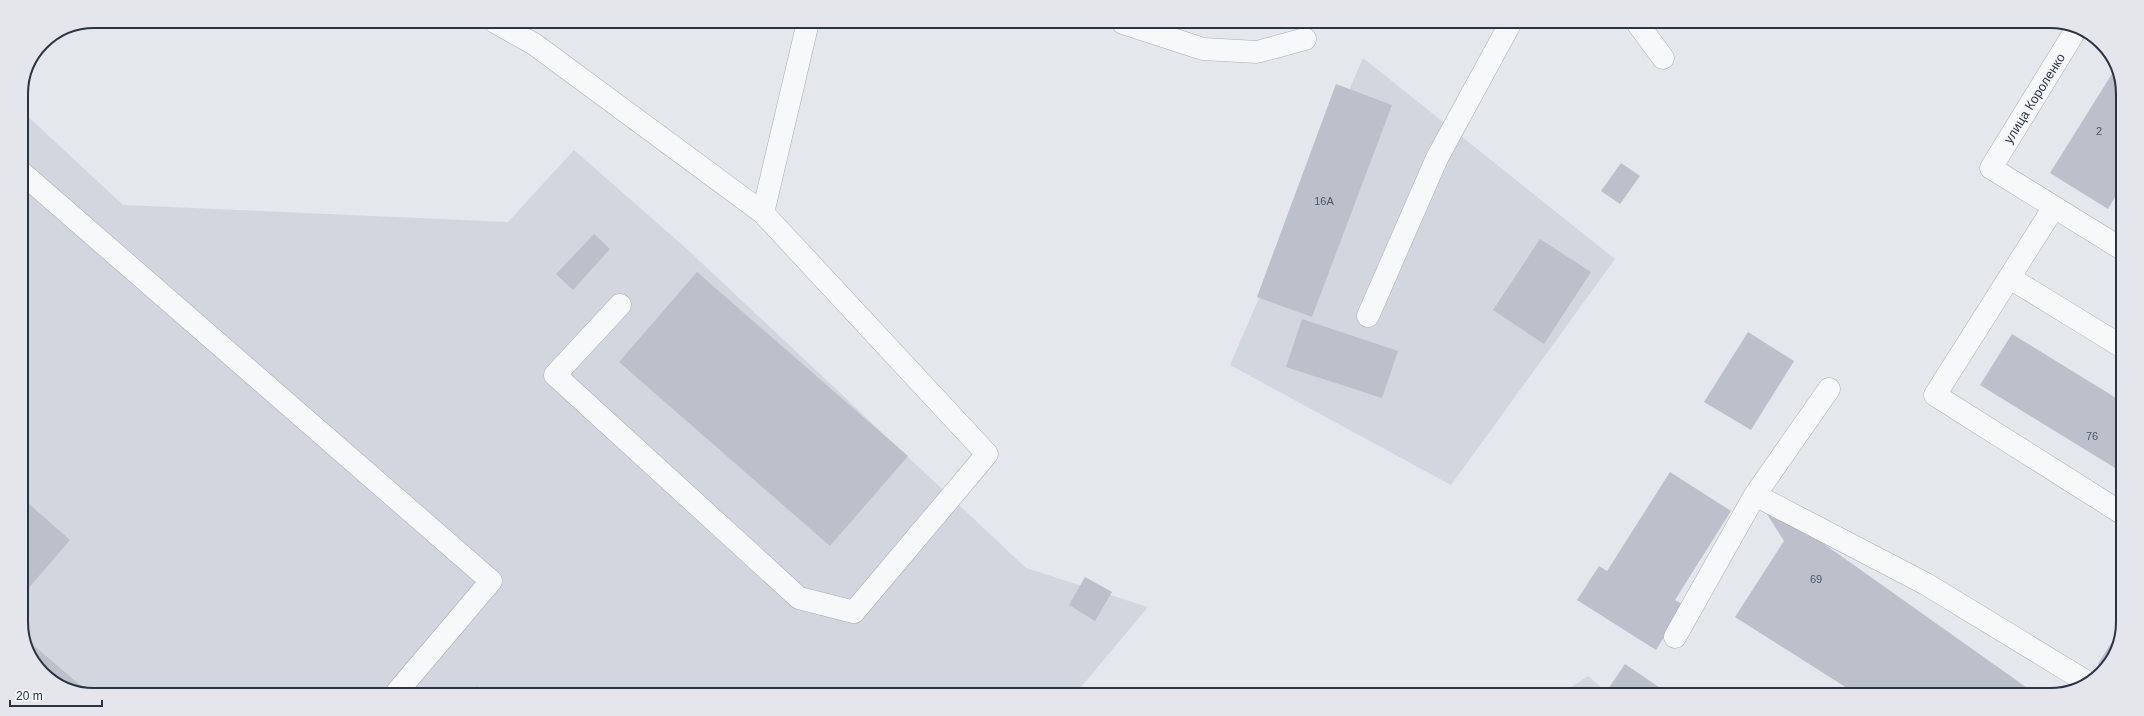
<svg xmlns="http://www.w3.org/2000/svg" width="2144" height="716" viewBox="0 0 2144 716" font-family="Arial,sans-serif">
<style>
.built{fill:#d2d6de}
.building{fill:#bbc0ca}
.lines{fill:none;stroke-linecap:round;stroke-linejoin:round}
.minor-casing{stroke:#a9aeb7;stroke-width:23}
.minor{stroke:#f7f8fa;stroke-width:22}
.labels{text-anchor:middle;stroke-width:4;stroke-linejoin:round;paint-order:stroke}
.number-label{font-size:11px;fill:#4f5766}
.street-label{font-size:13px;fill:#2b3445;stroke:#f4f6f9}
.rim{fill:none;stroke:#2b3445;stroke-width:2}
</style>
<rect width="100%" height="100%" fill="#e4e7ec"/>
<path class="built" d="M1363 58 1615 259 1451 485 1230 365Z
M21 110 123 205 508 222 574 150 688 250 1026 568 1148 607 1076 693 71 691 36 667 21 627Z
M1588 676 1609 694H1561Z"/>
<path class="building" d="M2115 69 2123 89 2122 185 2108 209 2050 173Z
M1336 84 1392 105 1312 317 1257 297Z
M1621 163 1640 176 1620 204 1601 191Z
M594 234 610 249 573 290 556 274Z
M1540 239 1591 272 1544 344 1493 310Z
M697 272 908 456 830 546 619 362Z
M1302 319 1398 351 1382 398 1286 367Z
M1748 332 1794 361 1751 430 1704 402Z
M2012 334 2121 401 2120 471 1980 385Z
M1670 472 1731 511 1675 600 1684 605 1656 650 1577 600 1599 566 1607 571Z
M1755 495 2037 695H1858L1735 617 1784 541Z
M21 497 70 540 21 597Z
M1085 577 1112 592 1095 621 1069 605Z
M25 638 87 691H71L36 667Z
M2111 643 2118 647 2103 668 2098 664Z
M1625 664 1669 694H1610L1606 692Z
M477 686 483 692H471Z"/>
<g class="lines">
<defs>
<path id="minor" d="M495 22 534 44 763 213 987 454 854 612 799 598 555 375 620 305
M1123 23 1203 49 1257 52 1305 39
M1638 24 1663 58
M2077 28 1991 168 2122 249
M21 172 491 581 397 692
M2054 207 1935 395 2120 512
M763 213 808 22
M2010 278 2121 346
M1368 316 1437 158 1510 24
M1829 389 1755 495 1926 584 2087 682
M1675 637 1755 495"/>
</defs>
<use href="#minor" class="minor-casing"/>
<use href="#minor" class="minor"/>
</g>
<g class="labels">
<g class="number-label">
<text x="2099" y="135">2</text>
<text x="1324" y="205">16А</text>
<text x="2092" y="440">76</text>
<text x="1816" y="583">69</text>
</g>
<g class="street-label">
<text transform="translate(2034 98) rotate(-58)" y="5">улица Короленко</text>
</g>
</g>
<path d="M0 0H2144V716H0ZM94 28H2050A66 66 0 0 1 2116 94V622A66 66 0 0 1 2050 688H94A66 66 0 0 1 28 622V94A66 66 0 0 1 94 28Z" fill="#e4e6eb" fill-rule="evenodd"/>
<path class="rim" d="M94 28H2050A66 66 0 0 1 2116 94V622A66 66 0 0 1 2050 688H94A66 66 0 0 1 28 622V94A66 66 0 0 1 94 28Z"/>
<path d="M10 700v6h92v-6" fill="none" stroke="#2b3445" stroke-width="2"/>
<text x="16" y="700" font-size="12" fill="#2b3445" stroke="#f4f6f9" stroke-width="3" paint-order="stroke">20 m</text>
</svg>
